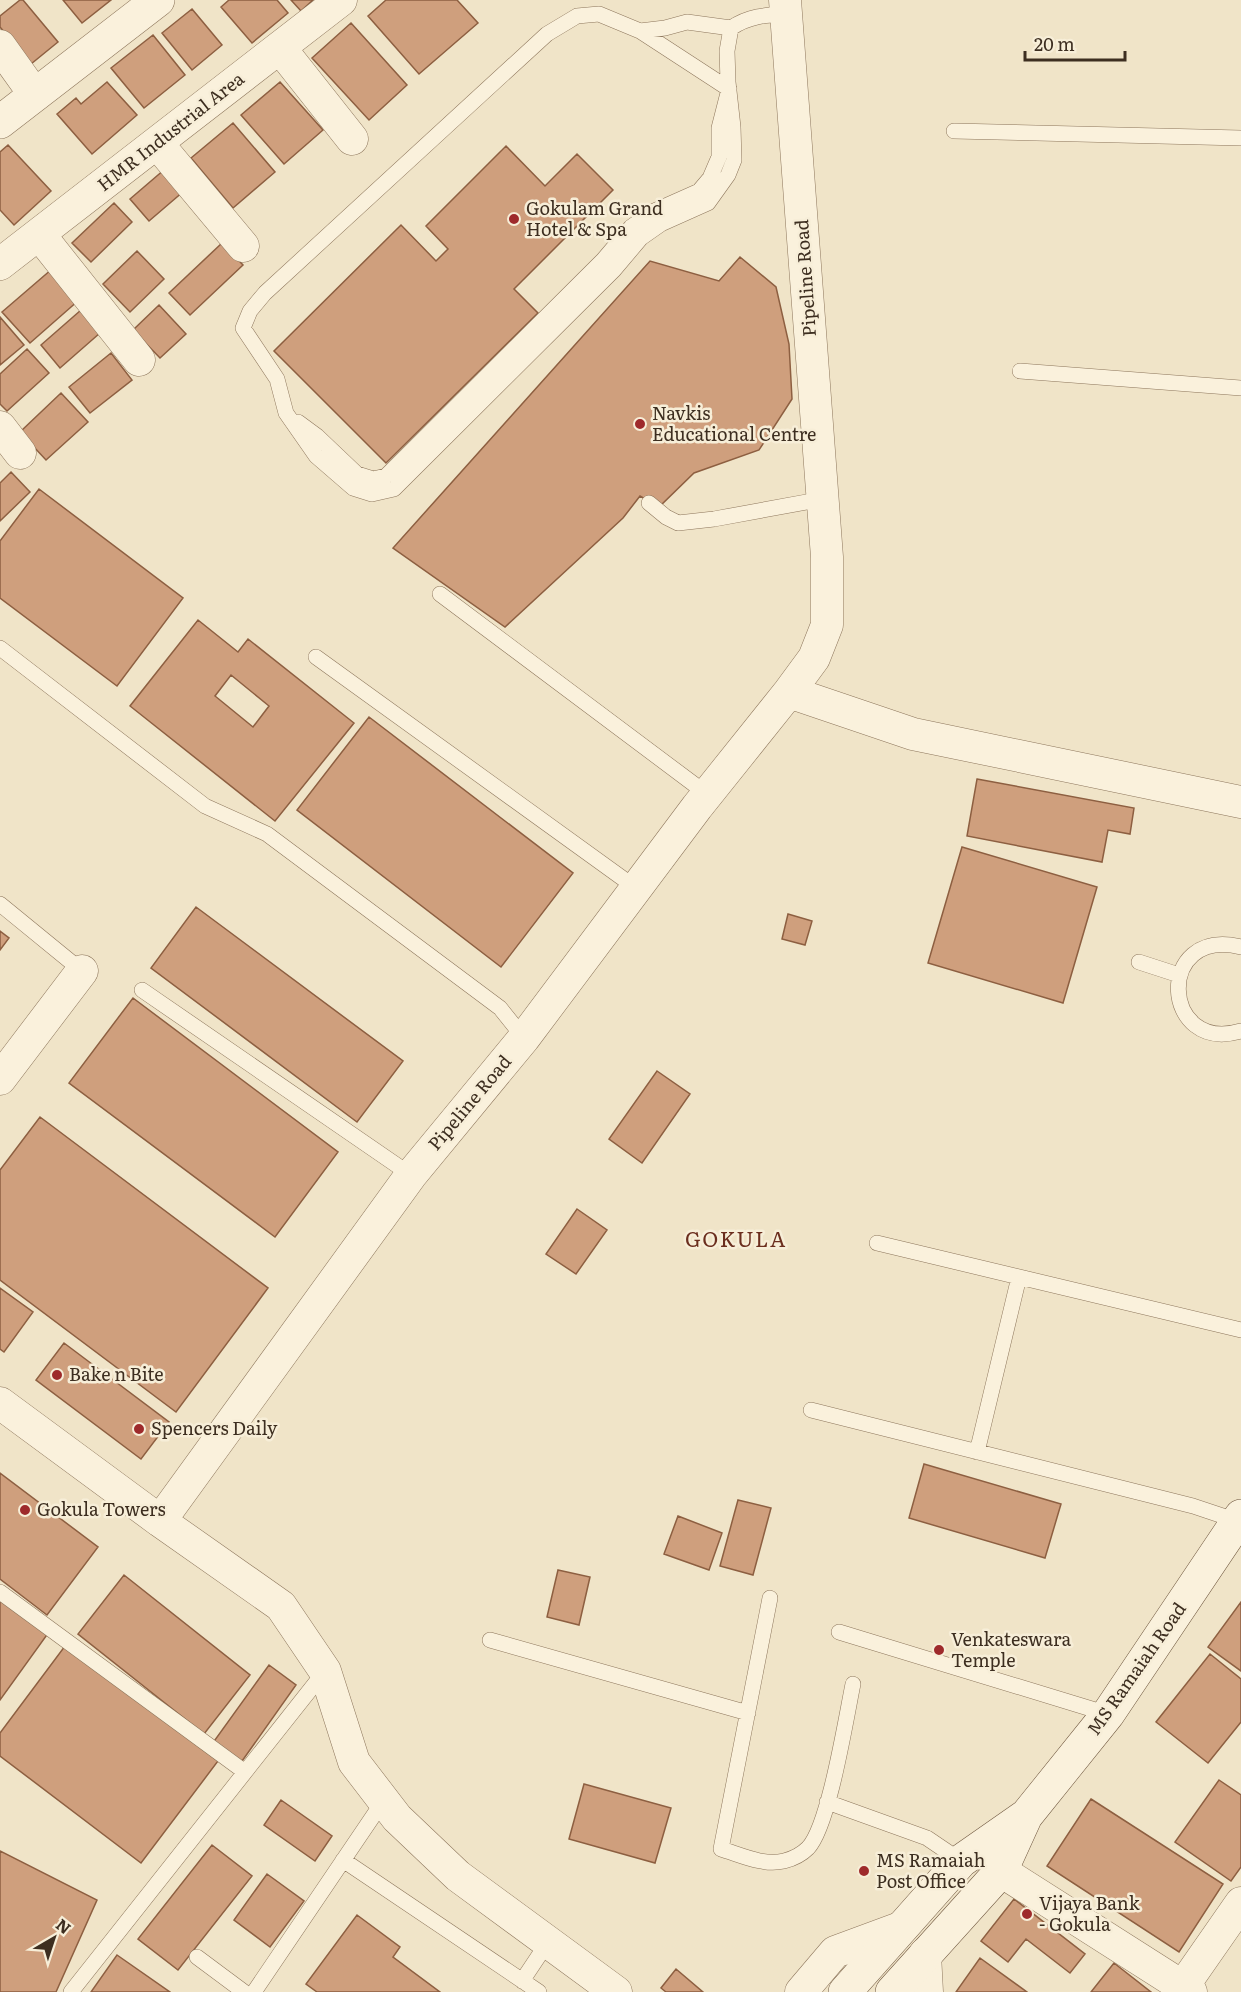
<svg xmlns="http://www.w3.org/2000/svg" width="1241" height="1992" viewBox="0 0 1241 1992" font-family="Literata,serif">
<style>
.building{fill:#cf9f7d;stroke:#8d5f41;stroke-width:1.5;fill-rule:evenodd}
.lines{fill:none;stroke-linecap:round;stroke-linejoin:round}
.service-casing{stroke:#8d765c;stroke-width:16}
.minor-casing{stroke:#8d765c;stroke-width:33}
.tertiary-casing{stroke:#8d765c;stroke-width:34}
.secondary-casing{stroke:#6f573f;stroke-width:34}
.service{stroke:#faf1dc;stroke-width:15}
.minor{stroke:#faf1dc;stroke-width:32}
.tertiary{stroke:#faf1dc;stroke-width:33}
.secondary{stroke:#faf1dc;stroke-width:33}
.poi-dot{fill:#9e2a2b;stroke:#f7eed8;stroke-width:2}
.labels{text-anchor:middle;stroke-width:5;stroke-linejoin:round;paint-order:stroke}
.street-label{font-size:18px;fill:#3d2e20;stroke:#f7eed8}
.poi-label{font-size:18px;fill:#3d2e20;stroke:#f7eed8;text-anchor:start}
.quarter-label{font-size:21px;letter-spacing:1.5px;fill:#6b2e1e;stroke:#f7eed8}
</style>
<rect width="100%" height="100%" fill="#f0e4c8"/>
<path class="building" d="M20 0H23L58 42 31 64 0 27V16Z
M63 0H111L82 23Z
M229 0H277L288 13 252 43 221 7Z
M291 0H313L301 11Z
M386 0H457L478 23 419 74 368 16Z
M192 9 222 45 192 70 162 33Z
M351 23 407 85 369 120 312 58Z
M153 35 185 75 144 108 111 68Z
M107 82 137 115 92 154 57 114 76 98 81 104Z
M280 82 323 130 284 164 241 115Z
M233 123 275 172 233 208 191 158Z
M8 145 51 191 14 225 0 210V152Z
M506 146 545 186 577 154 613 190 514 289 538 313 386 463 274 351 401 225 436 261 448 249 426 226Z
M165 169 184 191 149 221 130 199Z
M114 203 132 222 91 262 72 243Z
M222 243 243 265 190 315 169 293Z
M137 251 164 279 130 312 103 284Z
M740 257 776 287 789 344 792 399 759 450 694 473 659 507 640 496 623 518 505 627 393 548 650 261 719 281Z
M52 269 79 300 30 343 2 312Z
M159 305 186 334 160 358 133 330Z
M81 310 100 333 60 368 41 345Z
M0 317 24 345 0 365Z
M27 349 49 373 7 411 0 404V374Z
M111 353 132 380 90 413 69 387Z
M61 393 88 422 46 460 20 432Z
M11 472 30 492 0 521V483Z
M39 489 183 598 117 686 0 598V541Z
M198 620 238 652 248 639 354 723 275 821 130 706ZM231 675 269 706 253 727 215 696Z
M369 717 573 873 501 967 297 810Z
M977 779 1134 808 1130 834 1108 830 1102 862 967 836Z
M962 847 1097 887 1063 1003 928 963Z
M196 907 403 1061 357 1122 151 968Z
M788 914 812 921 805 945 782 939Z
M0 931 9 938 0 950Z
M133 998 338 1152 275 1237 69 1083Z
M657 1071 690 1094 642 1163 609 1139Z
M40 1117 268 1288 176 1412 0 1280V1170Z
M577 1209 607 1230 576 1274 546 1254Z
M0 1288 33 1312 4 1352 0 1349Z
M64 1343 169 1422 141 1459 36 1380Z
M924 1464 1061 1504 1045 1558 909 1518Z
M0 1473 98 1547 47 1615 0 1579Z
M738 1500 771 1508 753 1575 720 1566Z
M678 1516 722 1533 709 1570 664 1554Z
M558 1570 590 1577 579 1625 547 1617Z
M124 1575 250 1675 204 1734 78 1634Z
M0 1598 49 1632 0 1700Z
M1241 1602V1671L1208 1647Z
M65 1646 218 1761 141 1863 0 1756V1733Z
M1210 1654 1241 1679V1722L1208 1763 1156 1722Z
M269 1665 296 1685 235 1771 207 1751Z
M1219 1780 1241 1795V1867L1231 1881 1175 1842Z
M584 1784 671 1808 655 1863 569 1839Z
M1091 1799 1223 1884 1179 1952 1047 1866Z
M281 1800 332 1836 315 1861 264 1825Z
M212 1845 252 1876 178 1970 138 1939Z
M0 1851 97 1900 56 1992H0Z
M267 1874 304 1901 270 1947 234 1920Z
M1014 1899 1085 1954 1070 1973 1026 1939 1008 1962 981 1941Z
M357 1915 400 1947 393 1957 440 1992H317L306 1984Z
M117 1955 170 1992H91Z
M980 1958 1027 1992H956Z
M1114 1963 1151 1992H1091Z
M676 1969 703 1992H666L661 1988Z"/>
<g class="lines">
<defs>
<path id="service" d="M731 28 727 51 728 82 733 127 734 160 728 175 708 203 661 224 641 238 614 270 394 489 372 494 353 488 316 456 286 413 277 379 243 328 250 311 265 293 547 34 577 16 599 14 640 31 665 28 687 22 731 28C749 16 765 15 786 14
M954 131 1241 138
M1020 371 1241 388
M298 422 317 436 357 474 373 479 386 476 603 260 631 227 654 211 699 191 710 178 719 157V128L729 89 640 31
M649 503 666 517 678 523 714 519 823 499
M440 594 707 794
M0 648 205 806 267 834 500 1008 524 1038
M316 657 636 888
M0 904 82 971
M1241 947C1154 926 1161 1055 1241 1031
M1139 962 1179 975
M142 990 411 1175
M877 1243 1241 1330
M811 1410 1193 1506 1238 1521
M977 1452 1019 1277
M0 1592 245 1772
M770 1598 721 1849C741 1855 763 1866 784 1861 792 1859 802 1854 808 1848 829 1826 846 1718 853 1684
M839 1632 1108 1714
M490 1640 748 1713
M827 1802 927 1838 961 1861
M343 1860 539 1992
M197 1957 244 1992
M522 1981 548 1942
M71 1992 325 1671
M254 1992 384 1800"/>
<path id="minor" d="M785 0 827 557V625L814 658 789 692 913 734 1241 802
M0 46 35 95
M280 48 352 139
M157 143 243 246
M39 234 139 360
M0 264 341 0
M0 427 20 453
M0 1079 82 971
M0 1403 160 1521 281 1606 325 1671 354 1762 397 1818 458 1876 616 1992
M160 1521 411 1175 524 1038 697 807 789 692
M1001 1871 1191 1992
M925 1954 927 1992
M801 1992 835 1952 900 1928
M1179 1992 1241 1903"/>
<path id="tertiary" d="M0 122 158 0"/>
<path id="secondary" d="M845 1992 961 1861 1024 1817
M892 1992 1001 1871 1026 1816 1108 1714 1241 1516"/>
</defs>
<use href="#service" class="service-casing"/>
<use href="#minor" class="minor-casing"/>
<use href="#tertiary" class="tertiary-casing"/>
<use href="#secondary" class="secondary-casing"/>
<use href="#service" class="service"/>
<use href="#minor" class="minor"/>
<use href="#tertiary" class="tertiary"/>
<use href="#secondary" class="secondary"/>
</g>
<g class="poi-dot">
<circle cx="514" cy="219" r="6"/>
<circle cx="640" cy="424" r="6"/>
<circle cx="57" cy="1375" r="6"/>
<circle cx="139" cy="1429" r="6"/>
<circle cx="25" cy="1510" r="6"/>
<circle cx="939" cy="1650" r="6"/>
<circle cx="864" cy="1871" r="6"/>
<circle cx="1027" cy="1914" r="6"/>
</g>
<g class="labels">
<g class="street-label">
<text transform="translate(171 132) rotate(-38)" y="6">HMR Industrial Area</text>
<text transform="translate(806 278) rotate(-94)" y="6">Pipeline Road</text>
<text transform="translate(470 1103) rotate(-50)" y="6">Pipeline Road</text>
<text transform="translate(1137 1669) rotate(-55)" y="6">MS Ramaiah Road</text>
</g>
<g class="poi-label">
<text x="526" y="215">Gokulam Grand<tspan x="526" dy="21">Hotel &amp; Spa</tspan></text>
<text x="652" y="420">Navkis<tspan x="652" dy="21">Educational Centre</tspan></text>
<text x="69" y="1381">Bake n Bite</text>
<text x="151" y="1435">Spencers Daily</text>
<text x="37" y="1516">Gokula Towers</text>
<text x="951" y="1646">Venkateswara<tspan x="951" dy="21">Temple</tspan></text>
<text x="876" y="1867">MS Ramaiah<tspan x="876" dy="21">Post Office</tspan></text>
<text x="1039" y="1910">Vijaya Bank<tspan x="1039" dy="21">- Gokula</tspan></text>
</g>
<g class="quarter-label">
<text x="736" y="1247">GOKULA</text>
</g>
</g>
<g transform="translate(54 1938) rotate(39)" stroke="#f7eed8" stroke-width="4.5" paint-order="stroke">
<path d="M0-4.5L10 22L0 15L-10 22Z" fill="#3d2e20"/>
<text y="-9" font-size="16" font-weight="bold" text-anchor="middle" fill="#3d2e20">N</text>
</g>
<path d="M1025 51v9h100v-9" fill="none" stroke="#3d2e20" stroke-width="3"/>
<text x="1034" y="51" font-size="18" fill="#3d2e20" stroke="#f7eed8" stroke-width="4.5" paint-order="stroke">20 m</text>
</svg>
